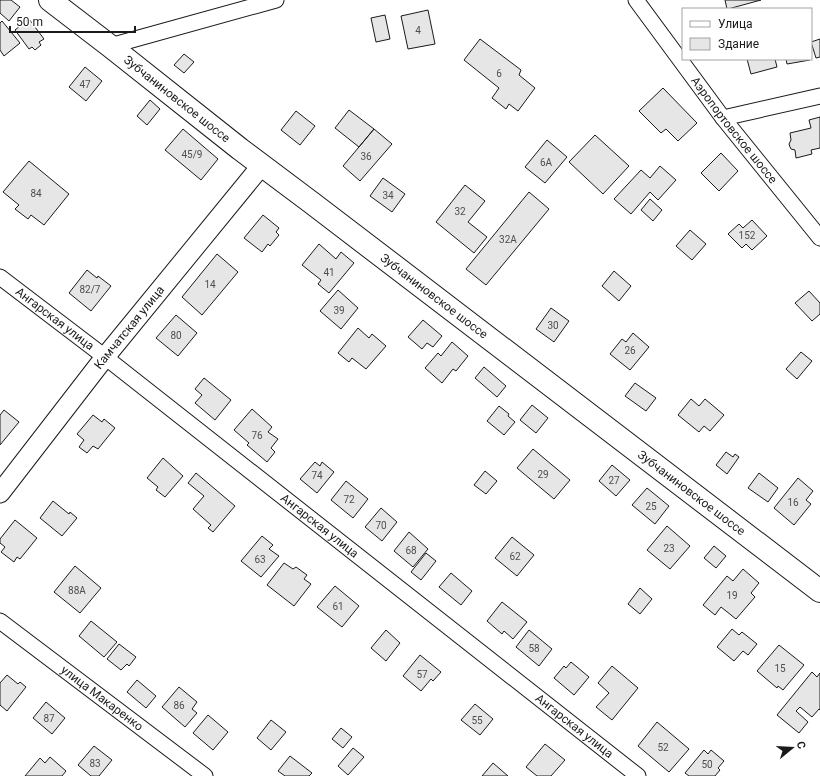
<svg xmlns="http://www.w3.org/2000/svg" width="820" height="776" viewBox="0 0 820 776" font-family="Roboto,sans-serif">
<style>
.building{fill:#e6e6e6;stroke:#1a1a1a}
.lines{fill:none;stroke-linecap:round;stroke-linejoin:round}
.minor-casing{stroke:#1a1a1a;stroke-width:17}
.tertiary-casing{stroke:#1a1a1a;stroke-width:21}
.primary-casing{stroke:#1a1a1a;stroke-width:24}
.minor{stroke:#fff;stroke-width:15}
.tertiary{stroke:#fff;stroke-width:19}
.primary{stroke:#fff;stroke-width:22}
.labels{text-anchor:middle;stroke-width:3;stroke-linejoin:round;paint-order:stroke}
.number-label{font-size:10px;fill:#4d4d4d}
.street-label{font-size:12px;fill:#1a1a1a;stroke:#fff}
</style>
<rect width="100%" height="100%" fill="#fff"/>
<path class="building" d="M0 0H11L20 7 9 21 0 13Z
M725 0H761L728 9H727Z
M428 10 435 44 408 49 401 16Z
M385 15 390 39 376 42 371 18Z
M29 19 44 39 39 42 41 45 35 50 32 47 29 49 15 30Z
M2 21 20 43 4 56 0 50V23Z
M480 39 521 70 519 75 535 88 518 111 509 104 506 109 492 98 499 88 464 60Z
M820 39V57L816 58 811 42Z
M184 54 194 62 184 73 174 65Z
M747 59H775L777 67 751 74Z
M786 59H810V60L787 64Z
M85 67 102 81 86 101 69 87Z
M663 88 697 123 678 141 666 129 661 133 639 111Z
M150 100 160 109 147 125 137 116Z
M349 110 374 129 359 147 335 128Z
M296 111 315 126 300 145 281 130Z
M820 117V148L811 150 812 154 796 158 795 150 791 149 790 147 789 144 791 140 790 133 811 128 809 120Z
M183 129 218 159 201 180 165 150Z
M374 129 392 144 360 181 343 166Z
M595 135 629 166 603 194 569 162Z
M547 140 567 157 545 183 525 167Z
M721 153 738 171 719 191 701 173Z
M29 161 69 194 44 225 31 215 28 219 15 209 19 205 3 192Z
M660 166 676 180 658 200 650 192 631 214 614 199 641 170 650 178Z
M383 178 405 194 392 212 370 196Z
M465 185 485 201 468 222 487 237 474 253 436 222Z
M529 192 549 209 486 285 466 269Z
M650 199 662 210 653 221 641 210Z
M263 215 279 228 276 232 279 235 270 246 268 244 262 252 244 238Z
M752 220 767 236 752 250 746 244 742 248 728 234 739 224 743 228Z
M690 230 706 244 692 260 676 246Z
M319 244 336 259 341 252 354 263 329 293 318 284 321 280 302 265Z
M217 254 238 272 202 315 182 297Z
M87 270 97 278 98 276 111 286 91 311 69 293Z
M614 271 631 286 619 301 602 286Z
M338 290 358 308 341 329 320 311Z
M809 291 820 303V314L812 321 795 303Z
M551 308 569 321 554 342 536 329Z
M176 315 197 333 178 356 156 338Z
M423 320 442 336 433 347 427 343 422 349 408 337Z
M358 328 369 338 372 334 386 346 366 369 352 358 349 362 338 353Z
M633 333 649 347 630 370 610 354 622 339 626 342Z
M452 342 468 356 456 371 453 369 442 383 425 368 438 353 441 356Z
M801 352 812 361 797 379 786 369Z
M484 367 506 386 497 397 475 378Z
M204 378 231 400 215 420 195 403 202 395 195 389Z
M635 383 656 398 646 411 625 396Z
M691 399 699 406 705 399 724 415 710 431 704 426 699 432 678 415Z
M532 405 548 418 536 433 520 420Z
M499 406 509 414 508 416 515 422 504 435 487 421Z
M252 409 272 427 268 432 278 439 271 448 275 452 267 462 247 445 249 443 234 430Z
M4 410 19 422 0 445V415Z
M93 415 102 422 104 419 115 428 98 449 93 446 87 453 79 447 84 440 77 434Z
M533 449 570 480 554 499 517 468Z
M726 452 733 457 735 454 739 457 727 474 716 465Z
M163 458 183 476 165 497 156 490 158 487 147 478Z
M315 462 320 466 322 462 334 472 317 493 300 479Z
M612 465 630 480 616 496 599 481Z
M485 471 497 481 486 494 474 485Z
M196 473 235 506 213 532 208 528 211 525 193 509 204 496 188 483Z
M759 473 778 488 768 502 748 488Z
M798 478 813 491 806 500 811 504 794 525 774 508Z
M346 481 368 499 353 518 331 500Z
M647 488 669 506 655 524 632 505Z
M53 501 69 514 70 512 77 518 62 536 40 518Z
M381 508 397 522 382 541 365 527Z
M15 520 37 538 20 559 17 557 14 562 1 552 5 547 0 543V539Z
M667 526 690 546 670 569 647 550Z
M409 532 428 549 413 567 394 551Z
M262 536 273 545 269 549 279 556 261 577 241 561Z
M512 537 534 555 517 576 495 558Z
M714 546 726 556 716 568 704 558Z
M426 553 436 561 421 580 411 572Z
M284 563 293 569 296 567 307 575 304 579 311 584 294 606 267 585Z
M75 566 101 588 80 613 54 592Z
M743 569 759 583 751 593 755 597 736 619 721 607 715 615 703 605 727 576 733 581Z
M451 573 472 591 461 605 439 587Z
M335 586 359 606 342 627 317 607Z
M640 588 652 599 640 614 628 604Z
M502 602 527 622 513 639 504 631 502 634 487 621Z
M91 621 117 642 104 657 79 636Z
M732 629 739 635 742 632 757 644 748 655 743 651 734 661 717 647Z
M386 630 400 643 386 661 371 648Z
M529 630 552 649 539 666 516 647Z
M119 644 136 657 129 666 127 664 121 670 107 659Z
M779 645 804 665 783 690 778 686 777 688 757 671Z
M420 655 441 672 433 681 431 679 421 691 403 676Z
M571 662 589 677 574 695 554 678 564 666 566 668Z
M612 666 638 688 612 720 596 707 609 693 598 683Z
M812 672 817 677 820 673V710L819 709 812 717 800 707 796 711 808 722 799 733 777 715Z
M7 675 18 684 20 682 26 687 7 711 0 705V683Z
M137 680 156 696 146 708 127 692Z
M179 687 197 702 192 709 197 713 185 727 162 707Z
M46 702 65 718 52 734 33 718Z
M475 704 493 719 480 735 461 720Z
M208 715 228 732 213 750 193 733Z
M271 720 286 732 271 750 257 738Z
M657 722 689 749 669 772 638 746Z
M341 728 352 737 343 748 332 739Z
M545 744 565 760 551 776H537L526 767Z
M94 746 112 760 99 776H91L78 765Z
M353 748 364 757 348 775 338 766Z
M704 750 708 754 711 750 724 761 718 768 720 770 715 776H689L685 773Z
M290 756 312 773 309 776H285L278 771Z
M50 757 66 771 62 776H25L40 758 45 763Z
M493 763 508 776H482Z"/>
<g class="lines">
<defs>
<g id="minor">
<path id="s1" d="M636 0 723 118 820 238"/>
<path d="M110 46 276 0"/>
<path d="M723 118 820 96"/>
<path id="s2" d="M0 277 105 357 638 776"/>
<path id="s3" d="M0 621 205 776"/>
</g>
<g id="tertiary">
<path id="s4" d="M0 493 105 357 262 165"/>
</g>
<g id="primary">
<path id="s5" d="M50 0 110 46 240 149 312 203 820 591"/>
</g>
</defs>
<use href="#minor" class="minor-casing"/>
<use href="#tertiary" class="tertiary-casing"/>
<use href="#primary" class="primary-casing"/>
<use href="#minor" class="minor"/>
<use href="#tertiary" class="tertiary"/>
<use href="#primary" class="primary"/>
</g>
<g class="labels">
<g class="number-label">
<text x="418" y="34">4</text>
<text x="499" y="77">6</text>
<text x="85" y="88">47</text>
<text x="192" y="158">45/9</text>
<text x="366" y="160">36</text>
<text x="546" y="166">6А</text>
<text x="36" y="197">84</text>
<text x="388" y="199">34</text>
<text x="460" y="215">32</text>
<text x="747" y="239">152</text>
<text x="508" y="243">32А</text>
<text x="329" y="276">41</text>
<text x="210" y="288">14</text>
<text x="90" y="293">82/7</text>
<text x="339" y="314">39</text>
<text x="553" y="329">30</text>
<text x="176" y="339">80</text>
<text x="630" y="354">26</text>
<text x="257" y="439">76</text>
<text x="543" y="478">29</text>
<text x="317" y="479">74</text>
<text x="614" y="484">27</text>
<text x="349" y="503">72</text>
<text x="793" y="506">16</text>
<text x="651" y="510">25</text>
<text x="381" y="529">70</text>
<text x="669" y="552">23</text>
<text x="411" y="554">68</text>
<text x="515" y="560">62</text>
<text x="260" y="563">63</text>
<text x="77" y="594">88А</text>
<text x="732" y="599">19</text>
<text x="338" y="610">61</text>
<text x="534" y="652">58</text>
<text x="780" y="672">15</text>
<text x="422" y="678">57</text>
<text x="179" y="709">86</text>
<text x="49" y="722">87</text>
<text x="477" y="724">55</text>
<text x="663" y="751">52</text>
<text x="95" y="767">83</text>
<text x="707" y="768">50</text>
</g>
<g class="street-label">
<text dy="4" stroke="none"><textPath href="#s5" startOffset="161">Зубчаниновское шоссе</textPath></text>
<text dy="4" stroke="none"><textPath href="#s1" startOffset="163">Аэропортовское шоссе</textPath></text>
<text dy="4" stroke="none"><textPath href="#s5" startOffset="485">Зубчаниновское шоссе</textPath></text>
<text dy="4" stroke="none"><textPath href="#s2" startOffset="69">Ангарская улица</textPath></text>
<text dy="4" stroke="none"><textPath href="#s4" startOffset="210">Камчатская улица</textPath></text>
<text dy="4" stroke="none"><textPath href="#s5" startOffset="809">Зубчаниновское шоссе</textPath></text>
<text dy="4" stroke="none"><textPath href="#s2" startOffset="405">Ангарская улица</textPath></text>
<text dy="4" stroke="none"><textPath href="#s3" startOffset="128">улица Макаренко</textPath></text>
<text dy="4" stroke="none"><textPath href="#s2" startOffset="729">Ангарская улица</textPath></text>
</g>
</g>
<rect x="682" y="8" width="130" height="52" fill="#ffffff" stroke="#a3a3a3"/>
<rect x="690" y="21" width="20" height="6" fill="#ffffff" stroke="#a3a3a3"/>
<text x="718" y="28" font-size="12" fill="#1a1a1a">Улица</text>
<rect x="690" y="38" width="20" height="12" fill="#e6e6e6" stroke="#a3a3a3"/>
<text x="718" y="48" font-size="12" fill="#1a1a1a">Здание</text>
<g transform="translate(792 748) rotate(72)" stroke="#ffffff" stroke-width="3" paint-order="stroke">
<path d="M0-3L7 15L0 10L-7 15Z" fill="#1a1a1a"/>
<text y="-6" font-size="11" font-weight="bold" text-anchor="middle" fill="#1a1a1a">С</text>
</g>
<path d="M10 26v6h125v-6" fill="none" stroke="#1a1a1a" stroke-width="2"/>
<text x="16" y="26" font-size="12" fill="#1a1a1a" stroke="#ffffff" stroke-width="3" paint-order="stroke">50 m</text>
</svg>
